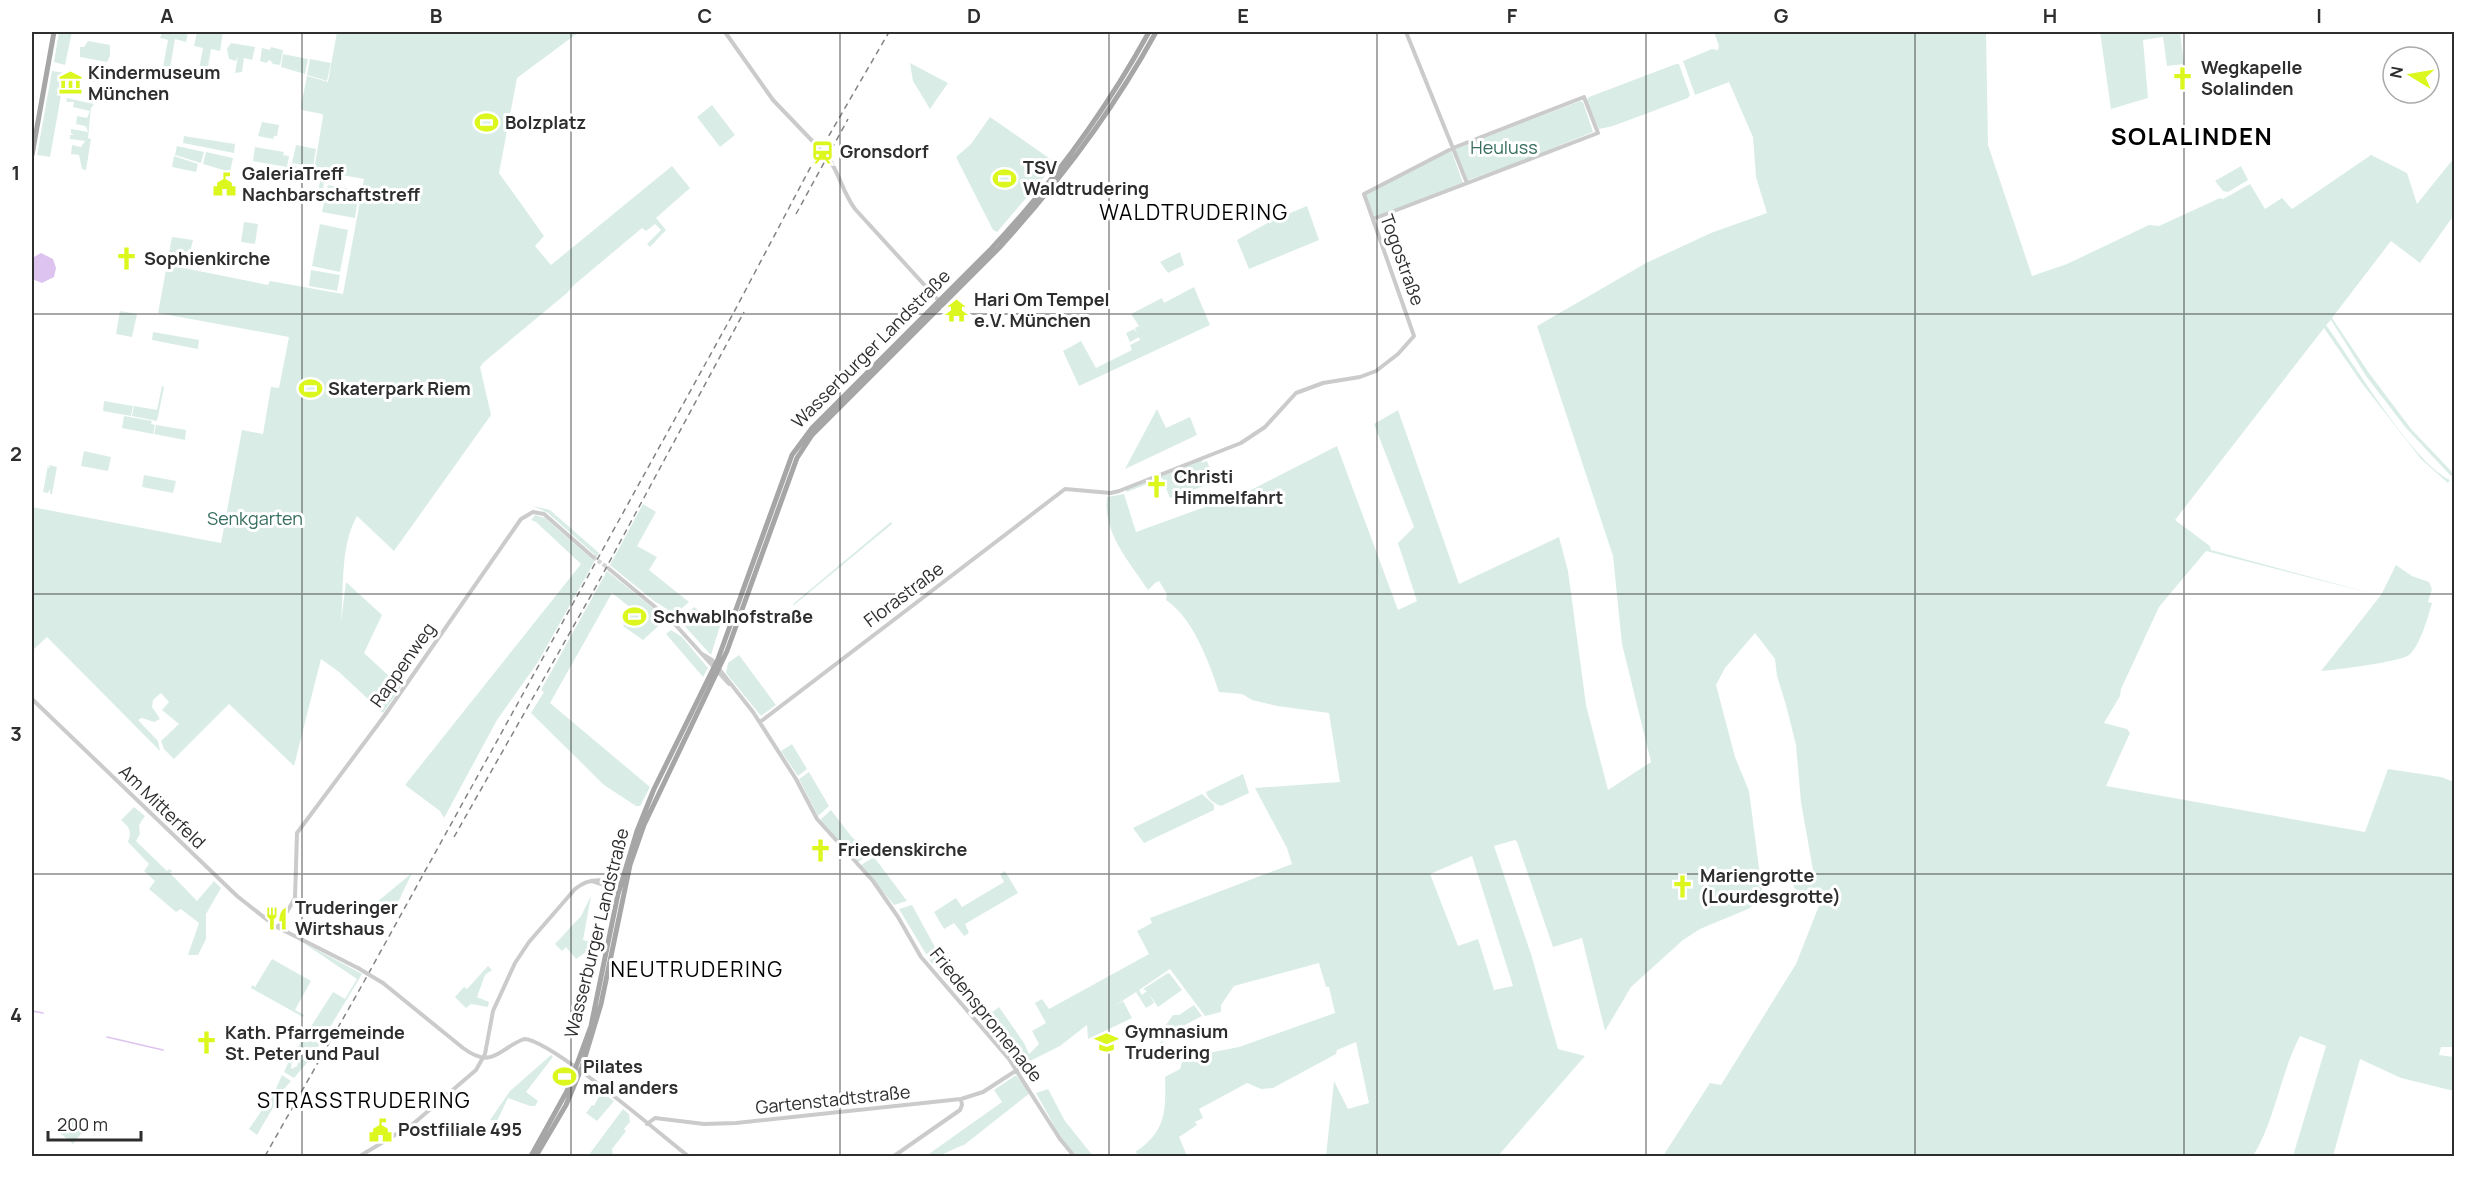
<svg xmlns="http://www.w3.org/2000/svg" width="2486" height="1188" viewBox="0 0 2486 1188" font-family="Manrope,sans-serif">
<style>
.green{fill:#d9ede6;fill-rule:evenodd}
.water{fill:#ddc3ef}
.lines{fill:none;stroke-linecap:round;stroke-linejoin:round}
.stream{stroke:#ddc3ef;stroke-width:1.5}
.minor-tunnel{stroke:#d5d5d5;stroke-width:4;stroke-dasharray:4 2;stroke-linecap:butt}
.minor{stroke:#cbcbcb;stroke-width:4}
.major{stroke:#a6a6a6;stroke-width:5}
.rail{stroke:#838383;stroke-width:1.5;stroke-dasharray:6 4.5;stroke-linecap:butt}
.minor-bridge{stroke:#cbcbcb;stroke-width:4}
.grid{fill:none;stroke:#2e2e2e;stroke-width:1.5;stroke-opacity:0.55}
.labels{text-anchor:middle;stroke-width:6;stroke-linejoin:round;paint-order:stroke}
.poi-label{font-size:18px;font-weight:bold;fill:#2e2e2e;stroke:#fff;text-anchor:start}
.park-label{font-size:18px;fill:#376e5f;stroke:#fff}
.street-label{font-size:18px;fill:#2e2e2e;stroke:#fff}
.quarter-label{font-size:21px;letter-spacing:1.5px;fill:#000;stroke:#fff}
.district-label{font-size:24px;font-weight:bold;letter-spacing:1.5px;fill:#000;stroke:#fff}
.neatline{fill:none;stroke:#2e2e2e;stroke-width:2}
.grid-label{font-size:20px;text-anchor:middle;font-weight:bold;fill:#2e2e2e}
</style>
<rect width="100%" height="100%" fill="#fff"/>
<path class="green" d="M59 32H72L65 65 54 62Z
M162 32H188L186 42 175 39 170 68 163 67 168 40 160 38Z
M197 32H223L220 51 211 49 209 61H207L209 62 206 76 198 75 203 48 194 46Z
M337 32H579L517 78 499 173 544 236 535 246 551 265 672 166 690 188 656 218 666 230 650 247 647 244 661 230 655 224 646 231 642 228 574 285 567 293 484 362 480 367 491 415 394 551 357 516C340 546 344 588 341 622L346 582 382 615 364 653 401 687 383 713 339 672 321 659 294 766 229 704 174 759 164 749 161 741 179 724 162 710 169 702 161 693 153 700 152 707 160 719 154 722 142 718 138 720 158 741 160 751 47 637 32 651V507L221 543 242 430 263 434 271 387 279 388 289 337 158 313 172 237 193 240 190 252 182 251 179 267 268 285 270 281 343 294 364 179 325 172 323 190 318 192 321 176 293 171V166L314 170 323 116 322 114 302 110 301 106 307 76 328 82Z
M1714 32H1986L1988 145 2032 276 2067 264 2149 225 2159 226 2220 198 2223 199 2250 184 2265 209 2282 198 2292 209 2371 155 2407 173 2417 204 2454 158V215L2420 263 2391 241 2332 318 2369 373 2412 430 2453 473 2451 476 2406 428 2366 376 2331 320 2326 325C2353 362 2414 464 2450 480L2448 483 2421 459 2361 382 2324 328 2175 520 2210 546 2211 550 2377 595 2206 551 2159 607 2121 689 2120 696 2104 723 2127 729 2130 733 2106 786 2365 832 2388 769 2441 777 2454 782V1047H2441L2439 1055 2454 1057V1091L2401 1078 2360 1059 2333 1156H2293L2326 1046 2300 1036C2280 1074 2275 1121 2253 1156H1663L1710 1083 1721 1085 1796 964 1820 903 1800 896 1801 892 1793 887 1797 882 1814 876 1801 802 1796 745 1786 705 1777 676 1775 659 1755 633 1725 668 1716 685 1735 757 1749 791 1763 899 1748 909 1700 929 1683 940 1631 987 1605 1031 1582 938 1553 947 1517 842 1515 840 1494 846 1531 954 1558 1049 1585 1056 1498 1156H1326L1334 1081 1348 1109 1369 1103 1356 1042 1337 1050 1336 1054 1273 1088 1261 1089 1247 1083 1199 1109 1203 1118 1195 1122 1197 1125 1179 1137 1187 1156H1141L1135 1152C1166 1132 1166 1111 1165 1077L1180 1069 1183 1058 1239 1047 1335 1013 1329 987H1326L1319 963 1234 986 1221 1005V1012L1205 1016 1170 969 1139 990 1142 995 1147 991 1143 989 1168 973 1170 974 1182 990 1158 1007 1149 994 1154 1003 1146 1008 1136 992 1114 1006 1123 1001 1132 1018 1088 1039 1087 1025 1060 1046 1020 1066 982 1020 999 1007 1024 1043 1029 1054 1039 1044 1032 1031 1046 1023 1035 1003 1042 999 1049 1009 1149 954 1137 931 1152 923 1150 918 1292 864 1287 848 1255 788 1340 782 1329 713 1277 706 1252 700 1242 694 1219 692C1209 662 1193 618 1166 600L1167 594 1159 581 1155 583 1148 590C1128 560 1103 533 1107 497L1124 494 1136 532 1249 491 1337 446 1398 610 1417 601 1398 543 1414 527 1374 424 1398 410 1459 584 1559 537 1568 571 1586 705 1608 790 1651 762 1622 644 1613 556 1537 326 1646 263 1711 233 1767 213 1756 177 1753 137 1729 82 1695 95 1683 61 1712 49 1718 50 1719 46ZM1472 856 1513 986 1494 990 1478 939 1458 946 1430 874Z
M2100 32H2180L2184 64 2167 66 2163 37 2143 40 2148 98 2111 109Z
M88 41 110 45V56L107 62 80 57V47H84Z
M231 43 255 47 252 60 244 58 242 72 235 73 238 56 236 61 229 59 227 49Z
M271 47 283 50 280 65 273 64 270 60 266 63 260 61 262 48 270 50Z
M283 54 308 59 305 74 281 67Z
M310 59 331 63 327 81 307 75Z
M910 63 948 83 930 109 913 81Z
M1676 64H1679L1690 95 1688 98 1613 126 1599 129 1587 100 1589 97Z
M52 71 65 73 50 157 37 155Z
M66 98 94 104 91 108 88 138 91 139 86 170 82 169 79 155 71 154 72 145 81 147 85 141 70 139V135H74L71 133V129L88 132 86 126 85 128V126L76 124 77 116 87 118 90 111 73 107 74 102H67Z
M1580 101 1583 102 1593 132 1511 165 1468 180 1455 149Z
M712 105 735 135 720 147 697 117Z
M990 117 1056 163 997 232 993 230 956 157 971 144Z
M262 122 279 125 277 136H274L273 139 258 136Z
M184 136 235 144 234 153 183 143Z
M296 145 316 149 313 167 292 163Z
M177 146 204 152 201 163 175 155Z
M255 147 284 152 283 155 289 156 287 167 253 161Z
M1451 150 1463 183 1374 217 1366 195Z
M206 152 233 158 230 172 203 164Z
M174 156 198 164 196 172 172 167Z
M2241 166 2248 180 2228 192 2223 191 2215 181Z
M328 185 359 191 355 218 322 212Z
M1307 206 1319 240 1249 269 1237 240 1271 221Z
M244 222 258 224 255 244 241 242Z
M320 224 348 230 340 272 312 266Z
M1180 252 1184 265 1168 273 1160 262Z
M311 270 340 275 337 291 309 286Z
M1194 287 1210 325 1079 386 1063 351 1081 341 1096 368 1132 350 1130 345 1140 340 1139 337 1130 342 1126 333 1134 329 1137 333 1135 328 1139 326 1131 314 1162 298 1164 303Z
M120 311 137 314 132 337 116 334Z
M153 332 199 340 198 349 152 340Z
M162 386 164 387 157 421 132 416 134 406 157 410Z
M104 401 133 406 131 416 103 411Z
M1157 409 1166 428 1190 417 1197 435 1125 469Z
M124 416 152 421 151 424 155 425 153 434 122 428Z
M156 425 186 430 185 440 154 434Z
M84 451 111 457 108 471 81 466Z
M1205 457 1201 463 1207 461 1215 482 1170 498 1162 478 1127 492 1125 489Z
M48 465 49 469 50 465 57 467 52 494H50V489L48 493 43 492Z
M144 475 176 481 173 493 142 487Z
M643 504 656 512 637 546 657 557 649 570 689 602 675 614 654 601 610 565Z
M533 506 550 510 599 553 538 662 497 720 444 818 440 811 405 785 581 564 536 522 531 520 535 515 545 518 592 559 595 555 548 513Z
M891 522 892 524 794 605 793 604Z
M2396 565 2412 576 2429 582 2432 589 2428 602 2432 603C2428 617 2420 646 2409 655 2400 662 2335 670 2321 671L2381 595Z
M607 571 664 617V621L643 640 623 626 632 609 612 593 550 703 650 787 640 806H636L604 785 531 713 544 692 541 690Z
M694 607 720 626 711 655 680 621Z
M671 630 682 637 708 668 703 677 666 634Z
M739 655 776 705 761 716 726 673 728 663Z
M792 744 807 769 798 776 781 751Z
M809 772 829 806 818 816 799 779Z
M1243 774 1249 793 1221 806C1215 804 1207 799 1206 792Z
M1202 794 1214 805V810L1144 843 1133 828Z
M134 807 145 816 139 825 140 834 136 841 167 871 169 869 172 871 170 873 197 901 214 881 221 888 206 914V939L198 955H188L199 923 181 909 176 912 149 889 155 881 144 871 149 864 128 842C132 831 130 828 121 820Z
M831 810 851 836 870 854 858 862 820 820Z
M874 857 907 901 894 905 861 865Z
M1005 871 1018 893 965 924 969 933 964 936 954 923 944 929 934 912 956 898 962 907 1004 882 1000 874Z
M412 873 392 915 377 902Z
M591 896 583 940 602 945 598 963 589 950 576 959 566 947 562 951 555 944 581 916Z
M912 905 935 947 934 949 940 959 932 964 899 909Z
M299 940 362 974 312 1057 294 1078 284 1072 290 1059 292 1060 291 1069 297 1066 299 1060 291 1058 333 992 345 999 357 979Z
M272 959 311 981 295 1010 304 1015 303 1017 251 988 252 985 255 987Z
M942 965 981 1009 985 1010 977 1014 938 970Z
M488 966 492 970 485 975 477 997 489 1002 488 1007 471 1004 466 1008 455 997 464 987 467 989Z
M1194 1005 1202 1016 1181 1027 1159 1045 1164 1037 1157 1033 1163 1029 1173 1015H1179Z
M551 1055 553 1057 526 1092 538 1101 535 1106H530L508 1098 497 1121 490 1120 510 1091Z
M282 1075 291 1081 284 1089 257 1135 249 1129 275 1091Z
M1016 1075 1030 1093 964 1145C946 1151 947 1156 926 1156L1002 1102 994 1090Z
M1048 1089 1065 1121 1093 1156H1077L1061 1138 1036 1093Z
M601 1092 614 1101 597 1121 586 1113 592 1105 594 1106Z
M623 1109 629 1114 630 1122 624 1129 626 1131 612 1149 613 1155 588 1156Z
M72 1119 84 1130 73 1144 60 1133Z"/>
<path class="water" d="M41 253 53 259 56 268 54 277 42 283 32 279V258Z"/>
<g class="lines">
<path class="stream" d="M32 1011 43 1013
M107 1037 163 1050"/>
<path class="minor-tunnel" d="M819 148 829 159
M593 557 608 568"/>
<path class="minor" d="M725 32 773 100 819 148
M1406 32 1467 183
M829 159C840 175 843 193 855 209L940 302
M608 568 672 621 729 684
M702 654 712 660 753 712 796 779 817 819 873 881 898 917 921 957 1009 1059 1060 1139 1074 1156
M32 699 237 896 275 926 358 968
M760 722 1065 489 1111 493 1119 491 1241 443 1265 427 1296 393 1323 383 1360 377 1376 371 1398 354 1414 336 1364 194 1453 148 1584 97 1598 133 1373 219
M592 881 620 890
M278 927 295 898 297 833 385 715 521 519 533 512 544 514 593 557
M383 983 463 1048C493 1070 498 1049 524 1039 550 1039 661 1135 688 1156
M647 1124 655 1118 704 1124 736 1123 961 1099 983 1092 1017 1070
M360 1156 413 1124 476 1070 485 1054 493 1011 515 963 529 942 575 889C591 876 605 880 623 885
M894 1156 960 1110 962 1105 961 1099"/>
<path class="major" d="M32 155 54 32
M531 1156 567 1091 591 1026 618 894 637 831 654 789 718 659 792 455 812 428 991 249C1053 183 1106 110 1149 32
M536 1156 566 1105 582 1067 601 1004 630 865 644 825 727 651 797 458 812 435 999 248C1059 182 1113 111 1156 32"/>
<path class="rail" d="M796 214 848 119
M454 837 598 583 744 312
M265 1156 361 987 734 312 809 170 889 32"/>
<path class="minor-bridge" d="M358 968 383 983"/>
</g>
<path class="grid" d="M302 32V1156M571 32V1156M840 32V1156M1109 32V1156M1377 32V1156M1646 32V1156M1915 32V1156M2184 32V1156M32 314H2454M32 594H2454M32 874H2454"/>
<defs>
<symbol id="church-bare" viewBox="-9 -9 18 18"><path d="M-1.2-6h2.4v3.5h3.3v2.4h-3.3V6h-2.4V-.1h-3.3v-2.4h3.3Z" fill="#dcf71e" stroke="#fff" stroke-width="2.5" paint-order="stroke"/></symbol>
<symbol id="museum-bare" viewBox="-9 -9 18 18"><path d="M0-6L6-3V-2H-6V-3ZM-5-1h2V3h-2ZM-1-1h2V3h-2ZM3-1h2V3H3ZM-6 4H6V6H-6Z" fill="#dcf71e" stroke="#fff" stroke-width="2.5" paint-order="stroke"/></symbol>
<symbol id="stadium-bare" viewBox="-9 -9 18 18"><path d="M0-5a6.5 5 0 1 0 0 10a6.5 5 0 1 0 0-10ZM-3.5-1.8h7v3.6h-7Z" fill="#dcf71e" stroke="#fff" stroke-width="2.5" paint-order="stroke"/></symbol>
<symbol id="station-bare" viewBox="-9 -9 18 18"><path d="M-3-6H3Q5-6 5-4V2Q5 4 3 4L4.5 6H3L1.5 4h-3L-3 6H-4.5L-3 4Q-5 4-5 2V-4Q-5-6-3-6ZM-3.5-4v3h7v-3ZM-3.5 1v1.5H-2V1ZM2 1v1.5H3.5V1Z" fill="#dcf71e" stroke="#fff" stroke-width="2.5" paint-order="stroke"/></symbol>
<symbol id="civic-bare" viewBox="-9 -9 18 18"><path d="M-.6-6.5H3V-4.5H.6V-3L4-1V1h2V6H-6V1h2V-1L-.6-3ZM-1.2 2.5V6h2.4V2.5Z" fill="#dcf71e" stroke="#fff" stroke-width="2.5" paint-order="stroke"/></symbol>
<symbol id="temple-bare" viewBox="-9 -9 18 18"><path d="M0-6L5-2H3V0L6.5 2.5H4V6H1.5V3h-3V6H-4V2.5H-6.5L-3 0V-2H-5Z" fill="#dcf71e" stroke="#fff" stroke-width="2.5" paint-order="stroke"/></symbol>
<symbol id="restaurant-bare" viewBox="-9 -9 18 18"><path d="M-5-6h1v4h1v-4h1v4h1v-4h1v5L-1.5 .5V6h-2V.5L-5-1ZM5-6V6H3V1.5H1.5Q1.5-4 5-6Z" fill="#dcf71e" stroke="#fff" stroke-width="2.5" paint-order="stroke"/></symbol>
<symbol id="school-bare" viewBox="-9 -9 18 18"><path d="M0-5L7-2L0 1L-7-2ZM-4 1L0 2.5L4 1V4Q0 6-4 4Z" fill="#dcf71e" stroke="#fff" stroke-width="2.5" paint-order="stroke"/></symbol>
</defs>
<g fill-rule="evenodd">
<use href="#church-bare" x="2166" y="62" width="33" height="33"/>
<use href="#museum-bare" x="54" y="66" width="33" height="33"/>
<use href="#stadium-bare" x="470" y="106" width="33" height="33"/>
<use href="#station-bare" x="806" y="136" width="33" height="33"/>
<use href="#stadium-bare" x="988" y="162" width="33" height="33"/>
<use href="#civic-bare" x="208" y="168" width="33" height="33"/>
<use href="#church-bare" x="110" y="242" width="33" height="33"/>
<use href="#temple-bare" x="940" y="294" width="33" height="33"/>
<use href="#stadium-bare" x="294" y="372" width="33" height="33"/>
<use href="#church-bare" x="1140" y="470" width="33" height="33"/>
<use href="#stadium-bare" x="618" y="600" width="33" height="33"/>
<use href="#church-bare" x="804" y="834" width="33" height="33"/>
<use href="#church-bare" x="1666" y="870" width="33" height="33"/>
<use href="#restaurant-bare" x="260" y="902" width="33" height="33"/>
<use href="#school-bare" x="1090" y="1026" width="33" height="33"/>
<use href="#church-bare" x="190" y="1026" width="33" height="33"/>
<use href="#stadium-bare" x="548" y="1060" width="33" height="33"/>
<use href="#civic-bare" x="364" y="1114" width="33" height="33"/>
</g>
<g class="labels">
<g class="poi-label">
<text x="2201" y="74">Wegkapelle<tspan x="2201" dy="21">Solalinden</tspan></text>
<text x="88" y="79">Kindermuseum<tspan x="88" dy="21">München</tspan></text>
<text x="505" y="129">Bolzplatz</text>
<text x="840" y="158">Gronsdorf</text>
<text x="1023" y="174">TSV<tspan x="1023" dy="21">Waldtrudering</tspan></text>
<text x="242" y="180">GaleriaTreff<tspan x="242" dy="21">Nachbarschaftstreff</tspan></text>
<text x="144" y="265">Sophienkirche</text>
<text x="974" y="306">Hari Om Tempel<tspan x="974" dy="21">e.V. München</tspan></text>
<text x="328" y="395">Skaterpark Riem</text>
<text x="1174" y="483">Christi<tspan x="1174" dy="21">Himmelfahrt</tspan></text>
<text x="653" y="623">Schwablhofstraße</text>
<text x="838" y="856">Friedenskirche</text>
<text x="1700" y="882">Mariengrotte<tspan x="1700" dy="21">(Lourdesgrotte)</tspan></text>
<text x="295" y="914">Truderinger<tspan x="295" dy="21">Wirtshaus</tspan></text>
<text x="1125" y="1038">Gymnasium<tspan x="1125" dy="21">Trudering</tspan></text>
<text x="225" y="1039">Kath. Pfarrgemeinde<tspan x="225" dy="21">St. Peter und Paul</tspan></text>
<text x="583" y="1073">Pilates<tspan x="583" dy="21">mal anders</tspan></text>
<text x="398" y="1136">Postfiliale 495</text>
</g>
<g class="park-label">
<text x="1504" y="154">Heuluss</text>
<text x="255" y="525">Senkgarten</text>
</g>
<g class="street-label">
<text transform="translate(1402 260) rotate(70)" y="6">Togostraße</text>
<text transform="translate(871 349) rotate(-45)" y="6">Wasserburger Landstraße</text>
<text transform="translate(904 595) rotate(-37)" y="6">Florastraße</text>
<text transform="translate(403 665) rotate(-55)" y="6">Rappenweg</text>
<text transform="translate(162 807) rotate(44)" y="6">Am Mitterfeld</text>
<text transform="translate(597 933) rotate(-76)" y="6">Wasserburger Landstraße</text>
<text transform="translate(986 1015) rotate(51)" y="6">Friedenspromenade</text>
<text transform="translate(833 1100) rotate(-6)" y="6">Gartenstadtstraße</text>
</g>
<g class="quarter-label">
<text x="1194" y="220">WALDTRUDERING</text>
<text x="697" y="977">NEUTRUDERING</text>
<text x="364" y="1108">STRASSTRUDERING</text>
</g>
<g class="district-label">
<text x="2192" y="145">SOLALINDEN</text>
</g>
</g>
<rect width="2486" height="1188" fill="none" stroke="#ffffff" stroke-width="66"/>
<g transform="translate(2411 75) rotate(281)"><circle r="28" fill="#ffffff" stroke="#ababab" stroke-width="1.5"/>
<path d="M0-4.5L10 22L0 15L-10 22Z" fill="#dcf71e"/>
<text y="-9" font-size="16" font-weight="bold" text-anchor="middle" fill="#2e2e2e">N</text>
</g>
<path d="M48 1131v9h93v-9" fill="none" stroke="#2e2e2e" stroke-width="3"/>
<text x="57" y="1131" font-size="18" fill="#2e2e2e" stroke="#ffffff" stroke-width="4.5" paint-order="stroke">200 m</text>
<rect x="33" y="33" width="2420" height="1122" class="neatline"/>
<g class="grid-label">
<text x="167" y="23">A</text>
<text x="436" y="23">B</text>
<text x="705" y="23">C</text>
<text x="974" y="23">D</text>
<text x="1243" y="23">E</text>
<text x="1512" y="23">F</text>
<text x="1781" y="23">G</text>
<text x="2050" y="23">H</text>
<text x="2319" y="23">I</text>
<text x="16" y="180">1</text>
<text x="16" y="461">2</text>
<text x="16" y="741">3</text>
<text x="16" y="1022">4</text>
</g>
</svg>
